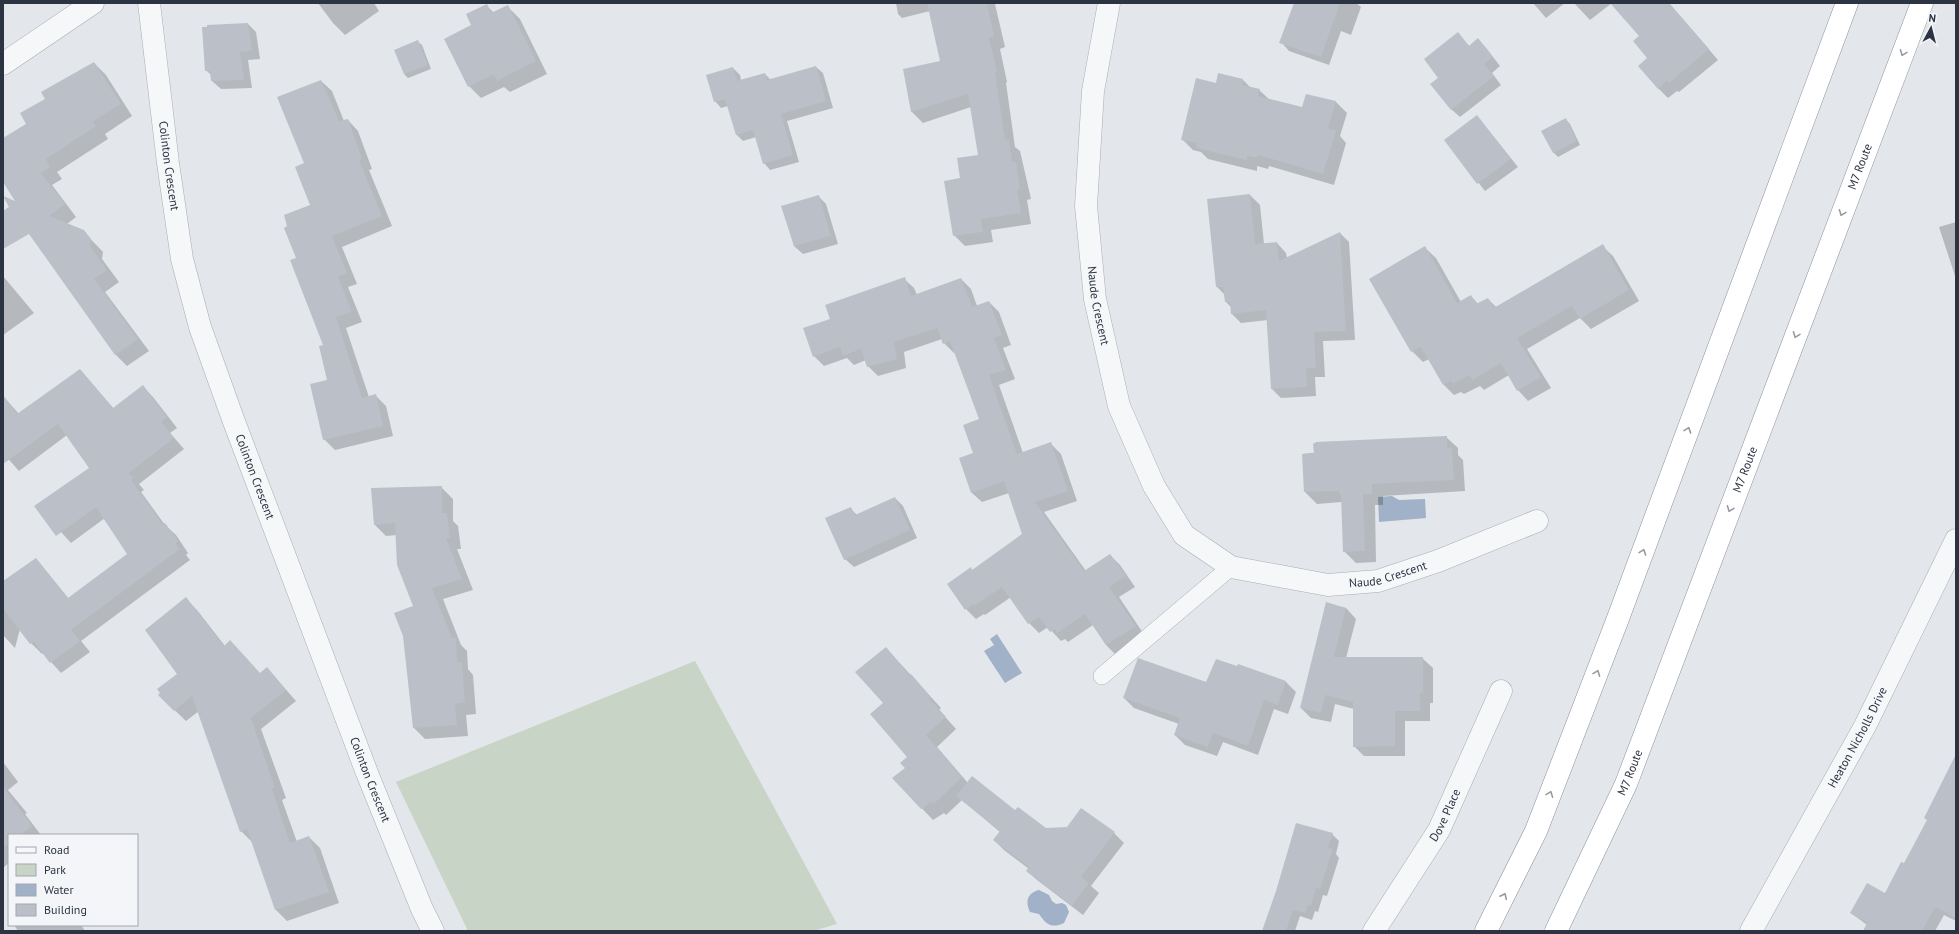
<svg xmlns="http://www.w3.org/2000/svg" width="1959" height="934" viewBox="0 0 1959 934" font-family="'PT Sans',sans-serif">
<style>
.green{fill:#c8d4c5}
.water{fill:#a0b1c8}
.shadow{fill:#0003}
.building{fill:#bbbfc7}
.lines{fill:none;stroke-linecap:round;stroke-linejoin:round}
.service-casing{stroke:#a8adb5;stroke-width:18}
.minor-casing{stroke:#a8adb5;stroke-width:23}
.trunk-casing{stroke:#8b92a1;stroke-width:23}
.service{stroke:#f6f7f9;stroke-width:17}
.minor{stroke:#f6f7f9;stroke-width:22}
.trunk{stroke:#fff;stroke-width:22}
.oneway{stroke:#9699a0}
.labels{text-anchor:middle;stroke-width:3.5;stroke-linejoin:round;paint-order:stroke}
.street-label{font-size:12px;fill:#2c3342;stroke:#f3f5f8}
</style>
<rect width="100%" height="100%" fill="#e3e6eb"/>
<path class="green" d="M695 661 837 924 813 931H468L396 782Z"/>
<path class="water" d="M1392 496 1399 500 1425 499 1426 518 1379 522 1378 497Z
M997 634 1022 673 1005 683 984 651 994 645 990 639Z
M1039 890 1049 895 1052 901 1056 904 1062 903 1066 905 1069 912 1064 923C1051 929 1046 924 1039 914L1030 912C1025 902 1027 893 1039 890Z"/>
<path class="shadow" d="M318 3H374L379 11 345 35 333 23Z
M896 3 995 4 1005 47 1000 49 1007 82 1006 83 1015 147 1020 151 1031 199 1027 200 1031 224 991 230 993 242 965 246 954 235 962 179 979 155 971 107 923 123 912 112 904 70 941 62 930 11 902 18 898 14Z
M1295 3H1356L1361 7 1351 35 1341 31 1329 65 1289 51 1281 42Z
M1533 3H1565L1546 18Z
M1574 3H1669L1718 60 1679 92 1677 91 1668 98 1658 88 1640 36 1612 3 1590 20Z
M486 5 494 13 508 7 520 19 547 74 510 92 504 87 481 98 469 86 473 26Z
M248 24 256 32 260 59 248 60 252 88 221 89 212 81V76L206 70 208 26Z
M1458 34 1469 46 1478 40 1486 48 1500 66 1492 73 1501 85 1460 117 1451 109 1440 78Z
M418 42 422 45 431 69 408 78 404 74Z
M94 63 106 75 132 116 105 134 108 139 57 172 62 179 52 185 76 217 67 224 83 231 103 252 102 259 119 282 105 292 149 351 127 366 115 354 3 181V139L28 124 46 99Z
M816 67 823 73 833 108 787 121 799 162 770 170 764 163 756 137 743 141 736 134 728 106 721 108 715 101 733 68 740 75 741 80 765 74 771 80Z
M1243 80 1251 88 1259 90 1270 100 1303 108 1307 95 1336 102 1347 113 1340 136 1346 143 1334 185 1269 166 1268 169 1257 166V171L1208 159 1201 152 1193 150 1182 139 1216 85Z
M321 81 332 91 344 121 348 120 358 131 372 169 369 170 392 226 342 247 357 284 348 287 362 322 346 328 369 397 375 395 386 406 393 436 335 450 324 439 329 381 325 345 297 259 311 205 306 164Z
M1477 116 1518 167 1485 191 1445 140Z
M1566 120 1570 124 1580 145 1558 157 1554 153 1543 131Z
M1250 195 1260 205 1264 244 1277 243 1286 253 1287 258 1340 233 1349 242 1355 340 1323 341 1325 377H1315L1316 396 1281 398 1272 389 1268 320 1241 323 1232 314 1231 307 1226 302 1225 295 1217 287 1208 200Z
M818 196 826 204 838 244 803 254 794 246 783 206Z
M1956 222V279L1939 227Z
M1602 246 1613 256 1639 301 1591 329 1580 318 1527 349 1551 388 1528 401 1518 390 1509 375 1484 390 1480 386 1464 394 1461 392 1454 395 1444 385 1429 359 1423 362 1412 351 1425 248 1436 258 1461 302 1471 296 1478 304 1488 299 1496 307Z
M3 276 34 313 3 335Z
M904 279 914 288 917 295 961 279 971 289 977 306 989 302 999 312 1011 345 1003 348 1015 379 999 385 1023 453 1051 444 1061 454 1077 501 1044 512 1086 571 1110 555 1120 565 1135 587 1119 597 1145 636 1116 655 1106 645 1093 625 1068 642 1065 639 1061 641 1048 627 1039 633 1029 623 1011 597 985 615 984 614 976 619 966 609 973 571 1024 534 1009 493 982 502 972 493 974 454 980 420 956 352 954 353 944 343 942 339 904 352 906 368 878 376 868 366 866 360 854 365 847 358 824 366 814 356 831 319Z
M80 370 114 409 143 387 153 397 177 428 170 433 184 449 139 484 144 490 141 492 165 525 176 535 188 553 186 555 190 560 81 641 90 652 61 673 43 653 42 654 31 643 20 629 15 648 3 635V582L36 559 69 599 129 554 105 518 71 543 61 532 90 468 67 435 19 471 3 453V396L19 414Z
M1446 437 1458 448V455L1463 460 1465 491 1383 496V505H1375L1376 562 1356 563 1344 551 1342 502 1317 504 1305 492 1303 454Z
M441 487 453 499V521L458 526 461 549H457L473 590 443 599 461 645 467 651 468 669 473 675 476 714 466 715 468 736 425 739 414 728 415 607 397 535 386 536 375 525Z
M895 498 903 506 917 538 854 567 845 559 850 508 857 515Z
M186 599 197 610 225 646 260 674 267 668 296 701 261 729 286 798 282 800 297 842 309 837 320 848 339 903 287 921 276 910 252 842 241 831 199 711 186 721 159 695 179 674Z
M1326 604 1346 608 1356 619 1346 658H1422L1433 668V703H1430V721H1405V756H1364L1354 746V709L1335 704 1331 722 1311 718 1301 708Z
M886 648 941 708 939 710 956 729 937 747 968 783 1046 829 1114 833 1124 843 1091 886 1099 893 1083 915 1037 880 1027 871 1029 869 1004 850 994 840 1000 832 962 800 946 815 944 813 933 820 893 778 906 768 908 757 884 703Z
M1239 665 1286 682 1296 692 1288 714 1274 709 1258 755 1223 742 1217 756 1185 745 1175 735 1179 724 1134 708 1124 698 1207 683 1238 668Z
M1956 756V921L1944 915 1935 931H1864L1867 925 1851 913 1885 894 1904 865 1928 821Z
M3 762 18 782 8 790 27 813 25 814 41 835H9V863L3 868Z
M1332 834 1339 841 1336 854 1339 858 1327 896 1323 895 1318 912 1315 911 1312 920 1300 916 1295 931H1263Z
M14 925H81L85 931H18Z"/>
<path class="building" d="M927 3H987L994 36 989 38 997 71 995 72 1005 140 1009 139 1012 162H1016L1020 189H1017L1021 213 981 219 983 232 953 236 944 181 960 178 957 158 978 155 968 94 911 112 903 69 940 61Z
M1294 3H1340L1321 57 1279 43Z
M1610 3H1669L1709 49 1669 83 1667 81 1658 89 1638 66 1647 58 1633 41 1639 36Z
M487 4 491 13 508 5 536 61 497 81 494 74 468 87 444 39 471 25 466 14Z
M248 23 252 51 240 52 244 80 211 81 210 71H205L202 27H207V25Z
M1458 32 1469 46 1478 38 1493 57 1484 64 1494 76 1451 110 1430 84 1438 78 1424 59Z
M418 40 428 65 404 74 394 50Z
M94 62 121 104 93 121 96 126 46 159 50 167 41 173 65 204 49 216 84 230 91 239 90 246 107 270 94 279 138 339 115 355 29 234 3 249V211L9 207 3 196 15 201 3 182V138L26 124 20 113 45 99 41 92Z
M816 66 826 101 781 114 793 155 763 164 753 130 736 135 725 99 714 102 706 75 733 67 737 81 765 73 767 80Z
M1218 73 1243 79 1242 85 1260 89 1258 96 1302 107 1306 94 1336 101 1328 128 1336 131 1323 174 1258 155 1257 158 1247 156V160L1196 148 1197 143 1181 140 1196 78 1216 83Z
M321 80 339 121 348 119 362 159 359 160 382 216 332 236 347 273 338 277 352 312 336 317 362 398 376 394 383 426 323 440 310 384 327 380 319 346 323 345 290 260 296 258 284 228 287 226 284 215 310 205 295 167 304 163 277 97Z
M1477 115 1511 159 1477 184 1444 140Z
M1566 118 1577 141 1553 153 1541 131Z
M1250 194 1255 244 1277 242 1279 261 1340 232 1346 331 1314 332 1316 368H1306L1307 387 1271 389 1266 310 1231 314 1230 302H1225L1223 287H1216L1207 199Z
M819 195 831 236 794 246 781 206Z
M1603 244 1629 290 1580 319 1572 306 1517 338 1541 377 1517 391 1501 363 1472 380 1470 375 1452 384 1451 381 1443 385 1421 347 1411 352 1369 279 1425 246 1457 303 1471 295 1476 304 1488 298 1494 308Z
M905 277 911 296 961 278 972 307 989 301 1002 335 994 338 1006 370 989 375 1017 454 1051 442 1068 491 1035 502 1084 571 1110 554 1126 576 1109 587 1136 626 1106 645 1085 614 1057 633 1055 629 1050 632 1039 617 1028 624 1002 587 974 606 973 604 965 610 947 584 971 567 972 570 1022 534 1004 481 971 493 959 458 973 453 963 425 979 419 950 341 943 344 937 328 894 342 897 359 867 367 861 349 843 356 840 347 813 357 803 328 830 319 825 305Z
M80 369 113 408 143 385 167 417 161 422 174 438 129 473 134 478 131 480 163 525 165 523 178 541 176 544 180 549 71 630 80 641 50 663 34 642 30 644 3 609V581L36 558 68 598 127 554 96 507 56 536 34 506 89 468 58 424 3 464V395L17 414Z
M1447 436V448L1452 447 1454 480 1372 484V494H1363L1365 551 1343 552 1341 495H1340L1339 491 1304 492 1302 454 1314 453 1313 444 1316 442Z
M442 486V513H447L450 538H446L462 579 432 588 452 638H456L457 662H462L465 702 455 704 457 725 413 728 403 636 394 613 413 606 397 565 395 523 374 525 371 488Z
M895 497 910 530 844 560 825 518 851 507 855 515Z
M186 597 224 646 230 640 260 673 267 667 286 690 251 718 275 788 272 789 290 843 309 836 329 892 275 910 247 829 240 832 192 696 174 711 158 695 160 693 157 689 177 674 145 630Z
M1326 602 1346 608 1334 657H1423V693H1420V711H1395V746L1353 747V702L1325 695 1321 713 1300 708Z
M886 647 910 676 911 674 930 696 929 698 946 717 926 735 962 777 934 804 931 802 921 809 892 778 905 768 900 763 907 757 870 714 883 703 855 672Z
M1138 658 1206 682 1216 659 1237 666 1238 664 1286 681 1278 705 1264 700 1248 746 1213 733 1208 747 1174 735 1180 718 1123 698Z
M1956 754V918L1935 907 1922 931H1863L1867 923 1850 913 1867 883 1885 893 1901 862 1904 863 1927 820 1924 818Z
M972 776 1015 810 1018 807 1046 828 1067 827 1081 808 1115 832 1081 877 1089 883 1072 906 1026 871 1029 867 993 840 1000 831 956 796Z
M3 787 32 826 20 835H9V843L3 848Z
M1296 823 1333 833 1328 848 1333 849 1320 889 1316 888 1311 906 1308 905 1305 913 1293 910 1286 931H1262L1276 891Z"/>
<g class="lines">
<defs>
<path id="service" d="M1102 676 1231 567"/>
<g id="minor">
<path id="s1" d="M149 3 168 163 182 259 200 327 233 419 367 773 422 909 433 931"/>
<path id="s2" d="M1109 3 1093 91 1086 206 1095 299 1119 406 1154 486 1184 535 1231 567 1328 585 1378 581 1438 561 1537 521"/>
<path d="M3 64 93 3"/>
<path id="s3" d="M1374 931 1439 830 1501 691"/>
<path id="s4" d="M1751 931 1865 726 1956 540"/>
</g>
<g id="trunk">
<path d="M1486 931 1536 831 1617 621 1847 3"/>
<path id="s5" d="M1556 931 1626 784 1922 3"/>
</g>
</defs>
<use href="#service" class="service-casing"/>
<use href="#minor" class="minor-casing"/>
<use href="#trunk" class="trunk-casing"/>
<use href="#service" class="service"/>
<use href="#minor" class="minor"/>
<use href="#trunk" class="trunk"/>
</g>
<defs><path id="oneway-chevron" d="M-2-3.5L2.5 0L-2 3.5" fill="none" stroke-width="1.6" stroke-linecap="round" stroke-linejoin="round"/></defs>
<g class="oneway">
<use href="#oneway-chevron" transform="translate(1903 53) rotate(111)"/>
<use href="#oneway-chevron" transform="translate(1842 213) rotate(111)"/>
<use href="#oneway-chevron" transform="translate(1796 335) rotate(111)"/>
<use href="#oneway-chevron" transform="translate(1688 430) rotate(-70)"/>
<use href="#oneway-chevron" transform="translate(1730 509) rotate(111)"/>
<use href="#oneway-chevron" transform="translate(1643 552) rotate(-70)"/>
<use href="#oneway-chevron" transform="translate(1597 673) rotate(-69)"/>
<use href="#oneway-chevron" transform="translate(1550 794) rotate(-69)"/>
<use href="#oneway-chevron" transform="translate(1504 896) rotate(-64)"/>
</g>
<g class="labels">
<g class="street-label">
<text dy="4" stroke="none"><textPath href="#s1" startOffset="164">Colinton Crescent</textPath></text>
<text dy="4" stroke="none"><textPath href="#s5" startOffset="823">M7 Route</textPath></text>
<text dy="4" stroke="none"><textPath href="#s2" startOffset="305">Naude Crescent</textPath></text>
<text dy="4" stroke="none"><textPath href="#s5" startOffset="499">M7 Route</textPath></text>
<text dy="4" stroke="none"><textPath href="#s1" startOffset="488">Colinton Crescent</textPath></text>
<text dy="4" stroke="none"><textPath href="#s2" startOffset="769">Naude Crescent</textPath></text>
<text dy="4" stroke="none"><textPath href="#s4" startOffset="221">Heaton Nicholls Drive</textPath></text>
<text dy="4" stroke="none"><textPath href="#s5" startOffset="175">M7 Route</textPath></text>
<text dy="4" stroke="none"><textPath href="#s1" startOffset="812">Colinton Crescent</textPath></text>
<text dy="4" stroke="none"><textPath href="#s3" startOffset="136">Dove Place</textPath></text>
</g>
</g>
<rect width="1959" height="934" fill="none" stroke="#2c3342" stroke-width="8"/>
<rect x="8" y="834" width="130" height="92" fill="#f3f5f8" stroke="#a3a7af"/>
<rect x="16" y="847" width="20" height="6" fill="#f6f7f9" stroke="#a3a7af"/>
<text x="44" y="854" font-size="12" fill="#2c3342">Road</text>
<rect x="16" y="864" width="20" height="12" fill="#c8d4c5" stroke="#a3a7af"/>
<text x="44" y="874" font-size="12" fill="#2c3342">Park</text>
<rect x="16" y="884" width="20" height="12" fill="#a0b1c8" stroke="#a3a7af"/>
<text x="44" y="894" font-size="12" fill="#2c3342">Water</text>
<rect x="16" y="904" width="20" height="12" fill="#bbbfc7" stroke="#a3a7af"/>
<text x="44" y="914" font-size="12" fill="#2c3342">Building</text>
<g transform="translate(1931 28) rotate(7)" stroke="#f3f5f8" stroke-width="3" paint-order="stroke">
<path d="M0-3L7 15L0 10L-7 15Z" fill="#2c3342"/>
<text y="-6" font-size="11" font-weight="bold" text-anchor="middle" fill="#2c3342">N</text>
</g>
</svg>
